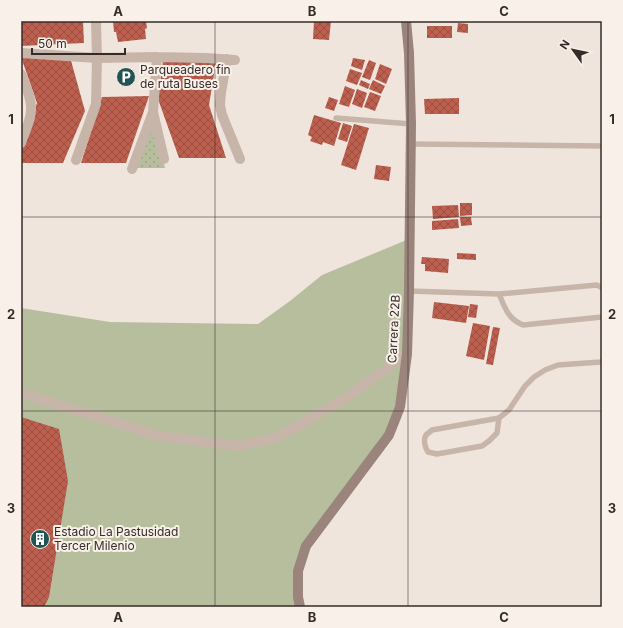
<svg xmlns="http://www.w3.org/2000/svg" width="623" height="628" viewBox="0 0 623 628" font-family="Inter,sans-serif">
<style>
.park{fill:url(#park-dots)}
.garden{fill:#b6be9e}
.building{fill:url(#building-cross-hatch)}
.lines{fill:none;stroke-linecap:round;stroke-linejoin:round}
.lane{stroke:#c8b5aa;stroke-width:5.5}
.street{stroke:#c8b5aa;stroke-width:10}
.secondary{stroke:#9b847b;stroke-width:10}
.grid{fill:none;stroke:#352c29;stroke-width:1;stroke-opacity:0.55}
.labels{text-anchor:middle;stroke-width:4;stroke-linejoin:round;paint-order:stroke}
.poi-label{font-size:12px;fill:#352c29;stroke:#f8f0e9;text-anchor:start}
.street-label{font-size:12px;fill:#352c29;stroke:#f8f0e9}
.neatline{fill:none;stroke:#352c29;stroke-width:1.5}
.grid-label{font-size:13px;text-anchor:middle;font-weight:bold;fill:#352c29}
</style>
<defs>
<pattern id="park-dots" width="8" height="8" patternUnits="userSpaceOnUse"><rect width="8" height="8" fill="#b6be9e"/><path d="M2 2h.1M6 6h.1" fill="none" stroke="#9da388" stroke-width="1.8" stroke-linecap="round"/></pattern>
<pattern id="building-cross-hatch" width="8" height="8" patternUnits="userSpaceOnUse"><rect width="8" height="8" fill="#bd5f4e"/><path d="M0 0l8 8M0 8l8-8" fill="none" stroke="#9a4f41"/></pattern>
</defs>
<rect width="100%" height="100%" fill="#f0e5dd"/>
<path class="park" d="M153 116 165 168H135Z"/>
<path class="garden" d="M409 239 407 354 389 435 321 525 298 571 300 607H21V308L110 322 258 324 290 301 322 275Z"/>
<path class="building" d="M21 21H83L84 43 21 46Z
M113 21H146L147 28 145 29 146 39 118 42 116 32H114Z
M314 21H331L329 40 313 39Z
M458 23 468 24V33L457 32Z
M427 26H452V38H427Z
M21 57H70L85 111 63 163H21V148L37 103Z
M353 58 365 60 362 70 351 66Z
M369 60 376 63 370 80 362 77Z
M163 61 216 62 209 105 226 158H179L158 99Z
M380 64 392 69 386 84 375 79Z
M350 69 362 73 357 85 346 81Z
M361 80 370 84 368 89 359 85Z
M373 80 385 86 381 94 369 89Z
M345 86 355 90 349 107 339 104Z
M357 89 367 93 362 108 352 104Z
M370 92 381 96 375 111 364 107Z
M149 96 126 163H81L102 97Z
M329 97 338 100 334 111 325 108Z
M459 98V114H425L424 99Z
M314 115 341 123 334 146 323 142 322 145 310 141 312 137 308 135Z
M343 123 352 126 347 142 338 139Z
M354 124 369 128 356 170 341 165Z
M376 165 391 167 389 181 374 179Z
M460 203H472V215L460 216Z
M458 205 459 217 433 219 432 206Z
M460 217H471L472 225 461 226Z
M458 219 459 228 432 230V221Z
M457 253 476 254V260L457 259Z
M422 257 449 259 448 273 425 271V264H421Z
M434 302 469 306 466 323 432 318Z
M470 304 478 305 476 318 468 317Z
M473 323 490 326 484 360 466 356Z
M493 327 500 328 493 365 486 364Z
M21 417 59 429 68 481 49 597 44 607H21Z"/>
<g class="lines">
<path class="lane" d="M336 118 411 124
M410 144 602 146
M409 291 499 294 597 285 602 288
M499 294C505 308 508 319 523 325L602 317
M499 418 497 433 489 441 482 446 437 454 428 452C425 448 423 440 426 435 427 434 431 431 432 430L499 418 509 410 525 386 534 377 545 370 558 365 601 362 602 361"/>
<path class="street" d="M21 53 97 58 157 57 206 58 235 60
M227 59 221 92 220 105 222 115 240 159
M21 74C25 85 32 98 31 110 31 121 24 133 21 143
M153 112 164 159
M76 160 96 104 97 58 96 21
M132 169 153 112 157 57
M21 393 159 436 238 446 275 438 303 423 347 397 407 354"/>
<path class="secondary" d="M300 607 298 597V571L306 546 389 435 400 407 407 354 409 291 411 124 409 53 406 21"/>
</g>
<path class="grid" d="M215 21V607M408 21V607M21 217H602M21 411H602"/>
<defs>
<symbol id="parking-disc" viewBox="-11 -11 22 22"><circle r="9.5" fill="#215453" stroke="#f8f0e9"/><path d="M-3.5-5.5H1a3.5 3.5 0 0 1 0 7H-1V5.5H-3.5ZM-1-3.4V-.6H.8a1.4 1.4 0 0 0 0-2.8Z" fill="#fff"/></symbol>
<symbol id="building-disc" viewBox="-11 -11 22 22"><circle r="9.5" fill="#215453" stroke="#f8f0e9"/><path d="M-4-6H4V6H1V3H-1V6H-4ZM-2.5-4.3h1.7v1.8h-1.7ZM.8-4.3h1.7v1.8H.8ZM-2.5-1h1.7V.8h-1.7ZM.8-1h1.7V.8H.8Z" fill="#fff"/></symbol>
</defs>
<g fill-rule="evenodd">
<use href="#parking-disc" x="115" y="66" width="22" height="22"/>
<use href="#building-disc" x="29" y="528" width="22" height="22"/>
</g>
<g class="labels">
<g class="poi-label">
<text x="140" y="74">Parqueadero fin<tspan x="140" dy="14">de ruta Buses</tspan></text>
<text x="54" y="536">Estadio La Pastusidad<tspan x="54" dy="14">Tercer Milenio</tspan></text>
</g>
<g class="street-label">
<text transform="translate(394 329) rotate(-87)" y="4">Carrera 22B</text>
</g>
</g>
<rect width="623" height="628" fill="none" stroke="#f8f0e9" stroke-width="44"/>
<g transform="translate(573 50) rotate(303)" stroke="#f8f0e9" stroke-width="3" paint-order="stroke">
<path d="M0-3L7 15L0 10L-7 15Z" fill="#352c29"/>
<text y="-6" font-size="11" font-weight="bold" text-anchor="middle" fill="#352c29">N</text>
</g>
<path d="M32 48v6h93v-6" fill="none" stroke="#352c29" stroke-width="2"/>
<text x="38" y="48" font-size="12" fill="#352c29" stroke="#f8f0e9" stroke-width="3" paint-order="stroke">50 m</text>
<rect x="22" y="22" width="579" height="584" class="neatline"/>
<g class="grid-label">
<text x="118" y="16">A</text>
<text x="312" y="16">B</text>
<text x="504" y="16">C</text>
<text x="11" y="124">1</text>
<text x="612" y="124">1</text>
<text x="11" y="319">2</text>
<text x="612" y="319">2</text>
<text x="11" y="513">3</text>
<text x="612" y="513">3</text>
<text x="118" y="622">A</text>
<text x="312" y="622">B</text>
<text x="504" y="622">C</text>
</g>
</svg>
